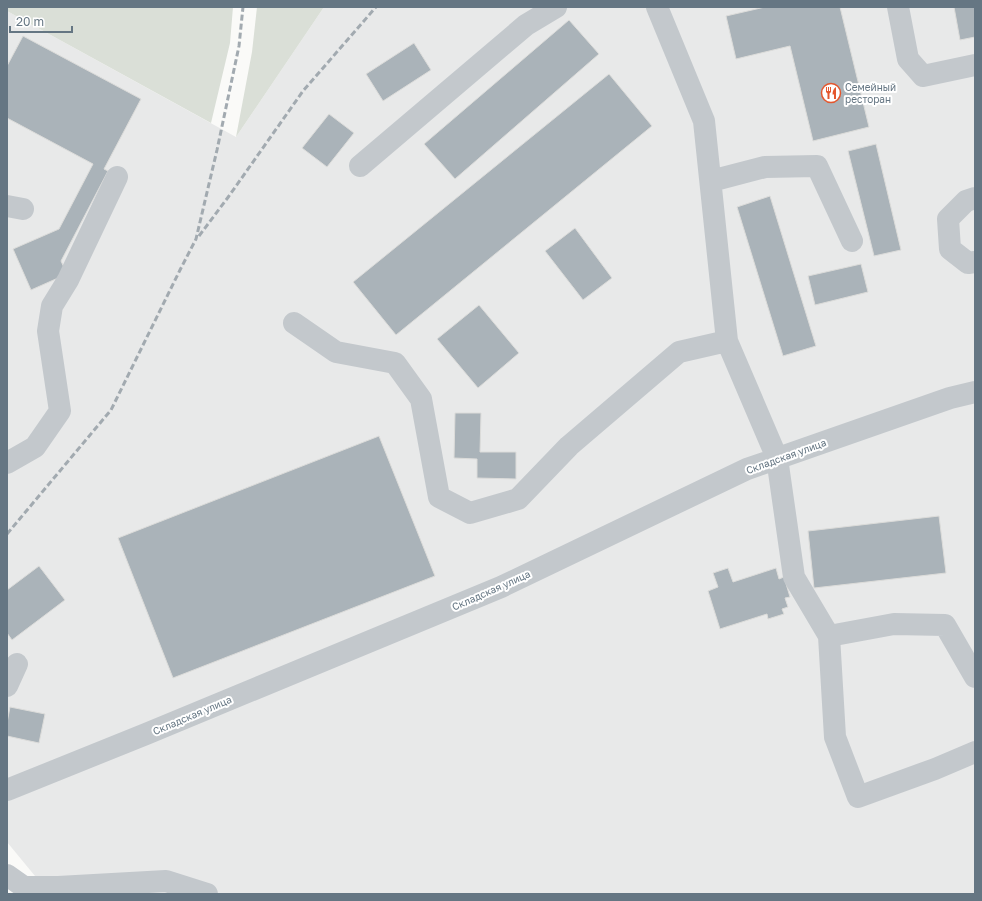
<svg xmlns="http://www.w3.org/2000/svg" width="982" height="901" viewBox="0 0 982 901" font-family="'Golos Text',sans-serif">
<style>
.built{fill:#e8e9e9}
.green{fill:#dadfd7}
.building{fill:#aab3b9;stroke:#dcdcda}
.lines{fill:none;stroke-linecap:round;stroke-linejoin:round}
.minor{stroke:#c3c8cc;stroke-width:22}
.rail{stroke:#a2aab0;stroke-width:3;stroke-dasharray:6 3;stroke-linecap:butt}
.labels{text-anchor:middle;stroke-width:4;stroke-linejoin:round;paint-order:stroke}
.poi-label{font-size:10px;fill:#657683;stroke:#fff;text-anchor:start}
.street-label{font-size:10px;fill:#657683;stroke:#fff}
</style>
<rect width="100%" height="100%" fill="#fafaf8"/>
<path class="built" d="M324 7H975V894H39L35 876 7 842V11L236 137Z"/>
<path class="green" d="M7 7H233L230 43 211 123 7 11Z
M257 7H324L236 137 252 52Z"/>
<path class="building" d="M765 7H840L869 127 813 141 790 46 736 59 726 16Z
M954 7H975V37L960 40Z
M569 20 599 54 455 179 424 144Z
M23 36 141 99 104 169 108 171 61 261 67 274 31 290 13 249 59 229 93 164 7 118V66Z
M414 43 431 70 383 101 366 74Z
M609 74 652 126 396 335 353 282Z
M329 114 354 133 327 167 302 148Z
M876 144 901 250 874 256 848 151Z
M770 196 816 346 783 356 737 207Z
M575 228 612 278 583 300 545 251Z
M861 264 868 292 815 305 808 276Z
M479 305 519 353 478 388 437 339Z
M455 413H481L480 452H516V479L477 478V459L454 458Z
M379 436 435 576 173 678 118 538Z
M939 516 946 573 814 588 808 531Z
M39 566 65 600 12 640 7 633V590Z
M728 568 733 582 776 568 779 579 784 577 790 597 785 598 788 607 782 609 784 614 768 619 767 614 720 629 708 591 718 587 713 573Z
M10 707 45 714 39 743 7 736V723Z"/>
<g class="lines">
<path class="minor" d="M657 7 704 121 727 341
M898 7 908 59 923 76 975 65
M360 166 526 25 556 7
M711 181 765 167 817 166 852 241
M975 198 966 201 948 219 950 249 968 263 975 262
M7 206 23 209
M294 323 336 352 395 363 421 399 439 497 470 513 518 499 569 446 679 352 727 341 777 458 794 577 829 636 835 737 858 797 935 769 975 752
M7 463 35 447 60 411 48 331 52 306 68 280 117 177
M829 636 894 624 945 625 975 677
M7 686 17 664
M7 790 146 734 501 587 747 469 950 398 975 392
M7 875 24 887 25 894
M24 887H58L66 894
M58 887 166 881 207 894"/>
<path class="rail" d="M199 236 229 196 303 91 376 7
M7 534 111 410 180 270 196 239 217 150 239 46 243 7"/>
</g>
<defs>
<symbol id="restaurant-ring" viewBox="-11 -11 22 22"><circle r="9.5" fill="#fff" stroke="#e4572e" stroke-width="1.5"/><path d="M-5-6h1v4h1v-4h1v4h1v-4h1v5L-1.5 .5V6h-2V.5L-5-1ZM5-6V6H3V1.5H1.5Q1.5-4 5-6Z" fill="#e4572e"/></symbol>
</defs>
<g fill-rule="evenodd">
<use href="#restaurant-ring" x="820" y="82" width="22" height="22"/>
</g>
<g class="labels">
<g class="poi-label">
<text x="845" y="91">Семейный<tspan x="845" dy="12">ресторан</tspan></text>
</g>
<g class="street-label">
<text transform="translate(786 456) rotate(-20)" y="4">Складская улица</text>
<text transform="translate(491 590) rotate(-24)" y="4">Складская улица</text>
<text transform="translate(192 715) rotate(-23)" y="4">Складская улица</text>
</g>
</g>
<rect width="982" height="901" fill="none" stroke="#657683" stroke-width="16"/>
<path d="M10 26v6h62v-6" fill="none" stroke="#657683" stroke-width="2"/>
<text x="16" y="26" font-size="12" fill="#657683" stroke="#ffffff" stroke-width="3" paint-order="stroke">20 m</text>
</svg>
